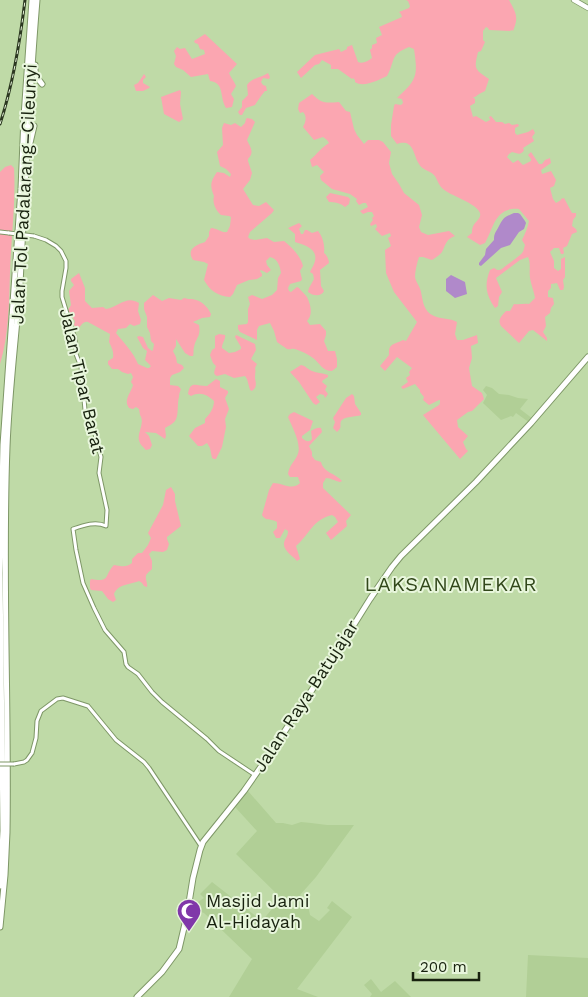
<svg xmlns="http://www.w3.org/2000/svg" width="588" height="997" viewBox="0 0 588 997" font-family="'Work Sans',sans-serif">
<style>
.built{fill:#b1cf96}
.green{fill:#fba6b1}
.water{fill:#b089ca}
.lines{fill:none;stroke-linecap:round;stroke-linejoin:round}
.secondary-casing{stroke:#7e9767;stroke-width:5}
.primary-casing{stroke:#7e9767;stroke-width:6}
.highway-casing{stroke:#7e9767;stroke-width:7}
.secondary{stroke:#fff;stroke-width:3}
.primary{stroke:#fff;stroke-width:4.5}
.highway{stroke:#fff;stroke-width:5}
.rail-casing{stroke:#2b3720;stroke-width:3}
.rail{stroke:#e8f6dc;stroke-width:1;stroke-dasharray:4;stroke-linecap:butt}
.secondary-bridge-casing{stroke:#7e9767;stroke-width:5;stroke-linecap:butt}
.secondary-bridge{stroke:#fff;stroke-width:3}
.labels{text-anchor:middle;stroke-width:4;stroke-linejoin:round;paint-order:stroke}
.street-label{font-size:18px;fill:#18220f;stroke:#e8f6dc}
.poi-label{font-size:18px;fill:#18220f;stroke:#e8f6dc;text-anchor:start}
.quarter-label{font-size:20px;letter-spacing:1px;fill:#31471a;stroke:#e8f6dc}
</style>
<rect width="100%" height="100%" fill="#bfdaa7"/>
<path class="built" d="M486 386 492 388 499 394 509 395 518 398 528 399 520 409 533 419 530 423 516 413 513 417 511 416 501 420 483 403 487 395 483 390Z
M248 791 276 823H283L292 825 301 822 311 823 327 825H354L316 877 300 895 308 905 310 915 319 921 330 910 327 908 332 901 352 917 297 989 318 997H229L252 959 204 913 190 908 191 902H198L204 898 200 894 212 882 262 921 281 898 236 854 257 831 235 807Z
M528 955 588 958V997H526Z
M371 979 381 992 395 981 411 997H370L372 994 364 985Z"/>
<path class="green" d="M406 0H509C516 13 519 17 513 31L512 30 510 31 489 30 488 28 486 27 483 31V40L485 42 481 51 478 52C474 69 474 69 489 79L485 91 479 94 475 97H473L475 99V103L470 106 473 117 476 116 486 122 490 120 489 117 491 116 496 122H502L505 124 509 123 512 125 518 124 519 126 515 128V133L517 135 528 132 533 129 535 133 532 137 534 141 523 148 524 150C521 156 517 153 512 152L509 154 507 157 513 163 518 160 523 165 531 161V159L528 155 531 152 539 164H542L545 160 550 158 551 163 541 170 542 174 551 171 556 180 554 186 550 188 553 199 556 203 561 200V199L564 198 572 213H576V216L573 220 572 226 576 229 577 232 572 234 567 246 563 248 564 253 563 254H561L559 248H554L550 252 554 261V268L558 271 561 269V259L565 257V277L563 280 564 287 563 290H560L557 283 551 284V288L548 291V297L553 298 554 304 551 308 550 313 545 317 546 326 543 332 547 338V341L533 330 529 331 519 343 501 326C497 319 502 316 506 311H510L514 304C519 305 524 303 529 304L535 298C534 291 531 285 530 278 529 271 531 263 528 257L520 260 496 278 502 292 499 297 498 306 495 308C486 295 484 285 490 270L494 268C497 270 498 271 502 269 504 267 521 255 522 253 524 251 524 247 525 245L522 240C525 234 528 227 529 221L519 209C495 207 494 227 485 243L480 245 467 237 472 233C471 222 482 220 480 213 477 203 450 196 442 188 438 184 437 178 434 175 429 170 422 170 419 164 415 159 414 147 408 144 405 142 400 143 397 144L391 136V125L394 106 395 104 401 105 403 103 402 99 397 98C417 80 418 76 414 49L409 47C389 55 396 60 387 76 378 80 364 88 355 82V80L353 78 352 79 338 69H331V65L322 60 319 64 315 65 301 78 297 72 315 55 339 49 341 52 347 49V47L352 45 358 62C363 64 368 61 372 58L370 50 372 48V45L377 43 376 38 382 35 379 27 402 17 401 14 399 12 409 8 410 6 408 1Z
M205 34 237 64 229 73C231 78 234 81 236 86L231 94 234 99 232 107 226 108C219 96 225 83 210 81L208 74 191 77 183 70 176 67 174 64 176 56 174 51 177 47 180 49 185 48 192 59 205 54 204 50 200 49 198 44 195 43 194 41Z
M268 73 270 77 269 79 263 78 261 82 263 85 266 86 267 91H265C261 96 258 100 255 105L246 108 242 115H240L238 112 242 107V101L248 95 247 85C253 77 261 78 268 73Z
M144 74 146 77 143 80V83L150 87 149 88 143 91H136L134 85 138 83Z
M180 90 181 92 180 104 183 119 179 122 164 114 161 97Z
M312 94C322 104 326 103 339 102L346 111 350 112 354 129 357 135 364 144 368 140H379L383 142 391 152 389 163 392 174 399 184 404 193 419 205 422 215 419 227 421 232 428 235 449 231 455 236C446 239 446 244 442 252 440 255 436 257 432 260L423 257H419C417 263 415 271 415 277 416 283 420 286 421 292 423 301 423 311 434 316 441 319 450 318 457 322L455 334 457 340H463L477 335 478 343 471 346 472 358 469 368 472 386 482 393 484 399 472 411 468 412 457 420 458 427 468 436 463 442 466 449 468 451 460 459 423 415 439 405 440 403V400H439L429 405 423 400 424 397 420 392V390L415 384 403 389 401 387 408 382 406 378 410 375 409 372 412 368 397 357 385 371 380 366 389 355C388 343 394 345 403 340L406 341 417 322 394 292 386 273 385 250 391 246 388 238 391 236 390 233 382 236 375 229 377 227 376 224 371 226 370 224 373 220 372 218 374 216 372 212H368L363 214 360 211 368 207 366 203H363L359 205 356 201 357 199 350 194 332 189 321 180 320 176 324 172 317 165 312 167 310 160C317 154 322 147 329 143L327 140 323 137 314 140 303 127C306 122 307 116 303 112L300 113 298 109 299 103Z
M247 118 252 119 255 122 247 140C250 147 255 152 248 159V161L252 173 250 180 243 189 253 205 259 206 266 202 274 210 272 213 250 232 248 237 250 239 255 240 267 238 274 242 284 241C292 247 301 257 303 266L300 271 302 279 301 281 290 284 288 288 289 291 291 292 297 287 299 288C301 291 305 294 307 297 311 305 313 315 307 321L310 325 320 324 326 331V335L324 341 328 351H335L337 359V367L332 371C322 371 320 363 313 358 308 354 301 351 295 349 290 348 292 350 287 349 284 347 280 344 277 342L274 331 270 323 259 326 257 330V340L240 332 238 329V325L247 324 248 322V309L250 304 248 297 252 295 262 299 272 295 277 290 278 278 281 273C280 266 278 259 270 257L266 261 267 265 271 270 267 273 261 270 260 271 262 274V276L257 279 249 280 237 285 233 294 230 297C218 296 210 291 204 280L208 264 204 262 193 260C186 249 196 245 205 242L209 236V232L211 228C217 228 221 233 227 232L230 226 231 217 229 216 221 215C216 211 212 203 214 196 210 186 210 182 217 172L224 173 230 177 231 174 226 169 220 166 217 152 223 145 222 128 224 123 231 125 235 123 241 127 245 123 246 119Z
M11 165 14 168C16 202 11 238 10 272 9 303 9 335 0 364V172L5 167Z
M330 193 348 197 350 199 349 204 345 207C341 203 334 202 329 202L326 197Z
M299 223 302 226 299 229 301 234H303L305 230H307L312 233 318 231C323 237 325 246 324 253 327 255 329 260 329 263L320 270 321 286 324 291C321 297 313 296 308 292L309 288 314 279 313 274 310 272C311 269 313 267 314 264 320 249 305 245 295 242V234L288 228Z
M79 273 85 288V301L92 308 103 307 106 309C119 307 126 295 139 303L138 311 141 320 140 324 134 326 130 324 126 328 118 329 116 333C123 342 134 353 138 364L147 368H149L151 366 145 360 147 351 143 348 137 337 139 336 143 337 148 348 152 351 153 350 154 344 151 341 150 333 147 327V317L144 309V303L153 295 162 301 169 298 181 300 184 298C187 299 190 299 192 299 201 300 208 307 211 314L210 317 202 318 193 322 199 325C201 337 196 337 194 347 193 350 194 353 193 356H190L185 353 176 339V346L173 351 176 357 177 363 182 365 184 368 180 372 172 375 170 378V385L178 386 181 389C180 391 179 394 179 397 177 403 179 416 175 421 173 424 168 426 165 428L166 436 165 439 156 433 145 432 149 436 152 445 150 449 146 450C145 449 140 444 140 443 135 434 146 424 140 415L139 409 136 407 133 409 129 408C123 400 131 393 133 385L131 382 133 377 131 373 128 374 122 372 118 369H112L108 364V361L113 358C114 352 112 348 109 342L110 334 88 322C83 321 81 326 78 329L74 325 75 321 68 310 71 305 69 291 74 285 71 281V279Z
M219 334 225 335C226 339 222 343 222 348L229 353 235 352 241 349V347L235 337 236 335 255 344 256 350 251 359 257 364 255 368C256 371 255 374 255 377 255 381 257 383 255 388L252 391 250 390 247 379 245 376 234 378 225 374 217 376C212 374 215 370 216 366L213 363 210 355 212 350 215 348V336Z
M301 365C306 366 307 369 312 371 317 373 322 373 328 375V377L323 380 322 382 327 386 325 390 328 394 325 398 324 395 320 394 316 397 320 402 316 405 313 403 299 382 290 372Z
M216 379 220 381V387L228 391V393L225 398 229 409 225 419 226 427 222 447 216 459H214L212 458 210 448 207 443 202 446H198L189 436 195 428 205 423V419C210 414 214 408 214 401 208 395 200 391 191 396L188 394C190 380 196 386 207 386Z
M352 394 354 396 355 404 361 413V415C356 417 344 416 341 421 339 426 343 426 337 432L333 428 335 422 333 418 346 398Z
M294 412 313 421 310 430 302 436V438C305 441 309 443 312 439L311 431C314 429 318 427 321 428L322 432 309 446 312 452V456L315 460 321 462C324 473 335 473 342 481L340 482C335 481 331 478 326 478L323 483V488L351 515 346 521 347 526 331 540 326 533 338 522 335 517 332 515C312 520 310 534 296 546L300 559 297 561C293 556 283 551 284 543 285 538 288 537 288 531L285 529 280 538H276L273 532 277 528V522C271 518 266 522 262 515L269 490 273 483C283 483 292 491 300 483L298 477H290L288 474C289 466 294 462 297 456 303 446 292 427 288 417L290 414Z
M171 487 175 494V501L181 526 167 537V539L169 544 167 550 163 552 152 551 149 554 152 561V569C150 571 146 574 146 576 145 579 148 584 147 587L144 586 142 583 139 581C129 585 118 584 114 594L116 600 113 602 108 599 102 591 91 590 90 588V581L91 579C111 583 104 575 114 565 121 566 126 568 132 563V559L138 553H142L148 545 151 538 148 533 163 505 166 490Z"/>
<path class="water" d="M514 213H518L520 214 525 221 526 223 524 229 519 232 510 245 501 248 481 266 479 265V263L485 255 486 249 494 240C494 234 495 233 498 228 504 217 503 218 514 213Z
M451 275 465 282 467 294 455 298 446 291V279Z"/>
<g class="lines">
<defs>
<path id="secondary" d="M0 232 9 233
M34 236 46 240 56 246 61 251 66 261V268L62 291V297L72 330 75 338 76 354 81 367 85 410 94 430 101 457 99 473 107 510 106 526C96 521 84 525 73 529L76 550 83 583 94 608 105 630 124 652 126 664 128 667 138 674 152 692 162 702 207 739 219 751 255 775
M14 764 24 762 27 760 32 753 36 738 37 721 41 711 57 699 63 698 88 706 116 740 144 762 149 768 201 846"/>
<path id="primary" d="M574 0 588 8"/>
<path id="highway" d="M35 65C34 73 37 78 42 84
M30 143 34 126
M0 886 3 831 0 573 3 445 21 189 24 117 32 0
M0 927 5 875 7 832C9 704 2 575 7 447 9 392 16 338 20 284 25 189 29 95 37 0
M137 997 162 972 179 949 187 915 193 878 200 850 203 842 244 791 267 758 335 655 370 599 392 567 401 556 476 482 531 423 588 357"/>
</defs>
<use href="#secondary" class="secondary-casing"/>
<use href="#primary" class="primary-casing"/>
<use href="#highway" class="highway-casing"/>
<use href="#secondary" class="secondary"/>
<use href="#primary" class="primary"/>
<use href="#highway" class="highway"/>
<defs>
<path id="rail" d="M0 124C13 84 20 42 25 0"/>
</defs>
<use href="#rail" class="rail-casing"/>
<use href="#rail" class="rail"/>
<defs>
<path id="secondary-bridge" d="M9 233 34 236
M0 764H14"/>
</defs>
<use href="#secondary-bridge" class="secondary-bridge-casing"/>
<use href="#secondary-bridge" class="secondary-bridge"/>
</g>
<defs>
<symbol id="mosque-pin" viewBox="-11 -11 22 30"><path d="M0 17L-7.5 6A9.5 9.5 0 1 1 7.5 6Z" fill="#8037a9" stroke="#e8f6dc"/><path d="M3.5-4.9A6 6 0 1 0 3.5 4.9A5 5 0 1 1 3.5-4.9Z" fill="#fff"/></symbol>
</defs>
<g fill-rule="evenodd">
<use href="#mosque-pin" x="175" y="897" width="28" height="38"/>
</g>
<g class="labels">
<g class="street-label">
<text transform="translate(24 194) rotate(-87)" y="6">Jalan Tol Padalarang–Cileunyi</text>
<text transform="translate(82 381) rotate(77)" y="6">Jalan Tipar Barat</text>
<text transform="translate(306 696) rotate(-57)" y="6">Jalan Raya Batujajar</text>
</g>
<g class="poi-label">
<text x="206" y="907">Masjid Jami<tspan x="206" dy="21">Al-Hidayah</tspan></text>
</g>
<g class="quarter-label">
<text x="451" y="591">LAKSANAMEKAR</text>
</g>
</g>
<path d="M413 972v8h66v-8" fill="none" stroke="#18220f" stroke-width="2.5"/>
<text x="420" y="972" font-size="15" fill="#18220f" stroke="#e8f6dc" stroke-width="4" paint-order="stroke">200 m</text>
</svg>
